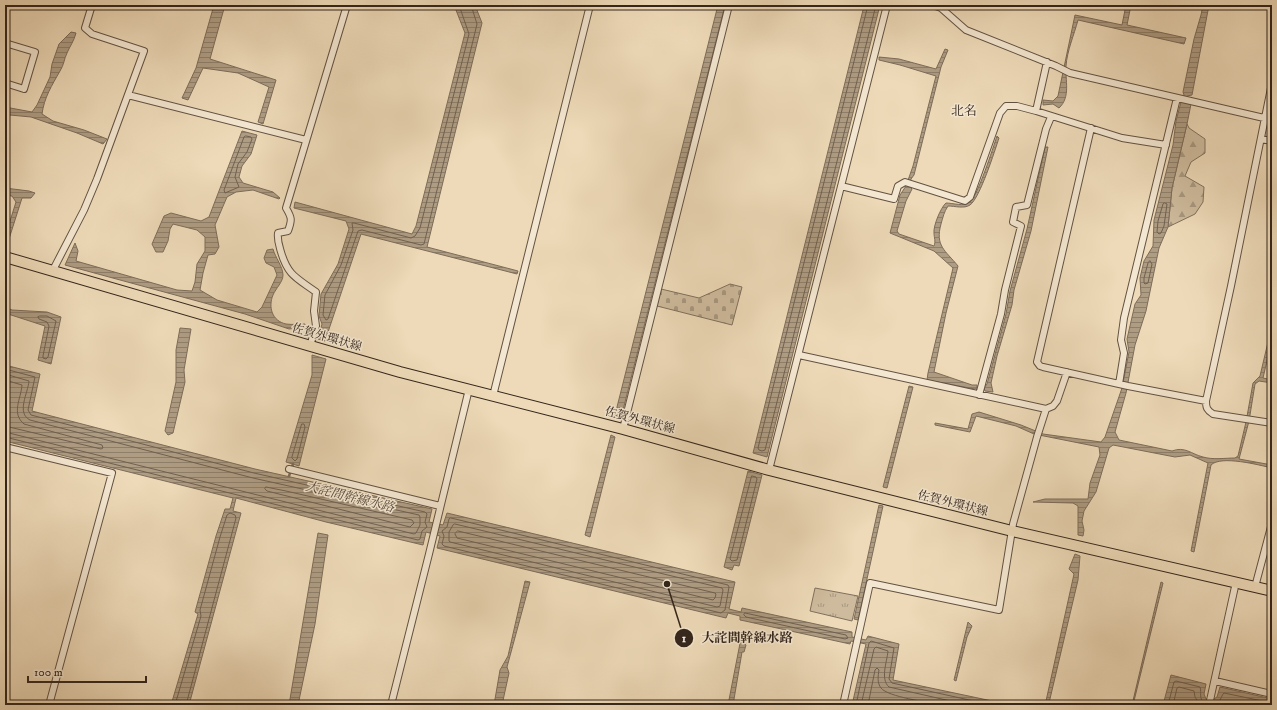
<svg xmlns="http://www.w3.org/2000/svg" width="1277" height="710" viewBox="0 0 1277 710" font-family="'IM FELL DW Pica','Noto Serif JP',serif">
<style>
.grass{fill:url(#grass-tufts);stroke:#80705c}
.forest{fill:url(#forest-firs);stroke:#80705c}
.cemetery{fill:url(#cemetery-stones);stroke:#80705c}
.water{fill:url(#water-rules);stroke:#7d6c59}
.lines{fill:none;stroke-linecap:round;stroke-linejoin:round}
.shore{stroke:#70604f;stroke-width:1}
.stream{stroke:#7d6c59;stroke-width:2.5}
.street-casing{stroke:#625242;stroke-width:8}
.primary-casing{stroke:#33251b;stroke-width:12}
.street{stroke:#f4e7d1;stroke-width:6}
.primary{stroke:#eedab8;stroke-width:10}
.labels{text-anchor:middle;stroke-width:3;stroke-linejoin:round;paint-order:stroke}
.street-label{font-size:12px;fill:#33251b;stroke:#f4e7d1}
.neighbourhood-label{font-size:13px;fill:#33251b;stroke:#f4e7d1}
.water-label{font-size:13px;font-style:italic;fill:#58493a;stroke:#f4e7d1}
.leader{fill:none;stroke:#33251b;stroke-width:1.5}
.callout-dot{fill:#33251b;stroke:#f4e7d1;stroke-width:1.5}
.mark-label{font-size:12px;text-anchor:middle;font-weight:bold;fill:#fff}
.callout-label{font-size:13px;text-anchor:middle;font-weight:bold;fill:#33251b;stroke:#f4e7d1;stroke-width:3;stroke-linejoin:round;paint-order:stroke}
</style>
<defs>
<pattern id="grass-tufts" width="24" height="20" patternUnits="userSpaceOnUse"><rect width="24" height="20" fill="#cebb9d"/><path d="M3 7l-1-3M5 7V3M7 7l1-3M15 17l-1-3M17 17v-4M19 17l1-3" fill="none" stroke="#a8987f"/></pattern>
<pattern id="forest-firs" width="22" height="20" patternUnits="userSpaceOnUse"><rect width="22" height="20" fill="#cebb9d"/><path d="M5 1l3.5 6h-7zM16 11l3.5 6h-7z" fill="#a8987f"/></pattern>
<pattern id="cemetery-stones" width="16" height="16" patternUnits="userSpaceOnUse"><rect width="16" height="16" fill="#cebb9d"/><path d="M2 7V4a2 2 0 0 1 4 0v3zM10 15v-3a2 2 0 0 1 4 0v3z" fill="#a8987f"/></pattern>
<pattern id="water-rules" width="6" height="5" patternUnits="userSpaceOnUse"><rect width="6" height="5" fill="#ae9c83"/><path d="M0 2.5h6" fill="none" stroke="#8e7f6a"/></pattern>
</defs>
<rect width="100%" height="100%" fill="#eedab8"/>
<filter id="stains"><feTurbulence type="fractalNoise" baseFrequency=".005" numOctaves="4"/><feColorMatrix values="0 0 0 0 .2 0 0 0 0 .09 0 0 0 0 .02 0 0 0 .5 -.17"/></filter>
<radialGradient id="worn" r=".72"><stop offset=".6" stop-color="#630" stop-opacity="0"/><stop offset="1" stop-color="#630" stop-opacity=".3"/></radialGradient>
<path class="grass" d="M815 588 858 596 852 621 810 611Z"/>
<path class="forest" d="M1187 124 1189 128 1205 139V153L1191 162 1185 176 1204 187 1203 202 1195 214 1168 227 1172 188Z"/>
<path class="cemetery" d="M730 284 742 287 732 325 657 306 661 289 699 298Z"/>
<path class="water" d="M214 5H225L210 59 276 80 263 124 258 122 269 87 238 73 203 68 188 100 182 98 196 68Z
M454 5H475L482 23 427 247 518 271 517 274 361 234 325 341 318 339 322 324 319 316 321 294 338 264 349 229 346 221 294 208 295 202 412 234 416 226 465 33Z
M718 5H725L621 418 615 415Z
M860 5H880L767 457 753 453 864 6Z
M1126 5H1131L1127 25 1186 38 1184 44 1078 20C1074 35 1067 51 1066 66 1065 80 1071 97 1059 108L1053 104 1043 105V100L1053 101 1058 96 1075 15 1122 25Z
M1203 5H1209L1192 95 1187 96 1186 103 1191 104 1187 124 1172 188 1168 227 1159 248 1146 311 1135 345 1126 393 1115 432 1119 440 1172 451C1185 446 1191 454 1203 457 1213 460 1225 458 1235 458L1238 456 1246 422 1253 383 1260 376 1272 325V339L1263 378 1272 380V383L1259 381 1255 384 1249 421 1239 459 1272 465V468C1259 465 1221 455 1211 465L1194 552 1191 551 1208 463 1190 455 1175 457 1113 445 1109 448 1096 492 1084 511 1082 521 1084 530 1083 536 1078 535V506L1073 503 1033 502 1045 499H1088L1090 483 1100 455 1099 447 1034 434 1016 426 976 416 970 432 935 425V423L968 429 972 414 979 412 1021 425 1043 434 1101 442 1105 437 1122 388 1129 352 1127 339 1135 304 1141 295 1140 278 1144 261 1153 246 1154 220 1173 145 1176 121 1181 102H1183L1184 95 1183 92 1194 39 1201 15Z
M71 32 76 33C74 41 70 46 67 53 64 59 64 65 60 71 52 85 44 98 42 114L53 121 84 130 107 139 103 144 77 133 31 117 10 115 5 131V107L32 112 37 105 50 77 52 64 59 44Z
M945 49 948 50 941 67 914 175 911 179 909 186 912 189 906 201 897 231 899 234 934 246C936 241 934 238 934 233 933 226 941 207 946 203 953 203 964 207 970 202 978 195 993 148 997 136L999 138C995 150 980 198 970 205 964 209 955 206 948 206 944 212 943 217 941 224 935 246 945 250 958 266L946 313 934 372 972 385H977V388L975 389 927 380 928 373 953 268 934 251 890 233 900 195 906 186 913 166 936 76 900 65 879 60V57L899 59 936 69Z
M242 131 257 135 251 154 242 166 239 177 243 183 273 192 280 198 279 199 253 190 236 192 227 197 215 225 219 247 215 254 208 255 203 273 200 290 217 300 257 312 262 307 277 275 274 267 266 263 264 258 267 250 273 249C275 257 283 267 283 275 283 282 276 288 273 295 268 307 272 321 286 324 293 325 299 324 305 324L306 327 289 329 245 314 65 265 75 243 78 251 76 261 177 290 192 291 195 282 197 264 205 251V237L197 230 173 224 170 229 168 241 163 252H156L152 244 164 216 171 213 201 221 209 217Z
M1045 147H1048L1031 231 1014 290 1012 305 997 356 991 383 993 392 985 391 984 388 987 384 1006 314 1010 291 1027 229Z
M5 188 29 191 35 193 31 198H22L8 242 5 240V237L16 202 12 196 5 195Z
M5 307 12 310 47 312 61 317 51 364 38 360 45 326 5 313Z
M180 328 191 329 184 370 185 382 173 433 168 435 165 431 176 382V350Z
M312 355 326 359 299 466 286 462 312 375Z
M5 365 40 374 32 411 255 469 432 509 429 522 443 525 447 513 735 582 729 609 741 612 742 608 852 632V637L866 640 868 636 899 644 893 680 1011 705H852L866 644 851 641 850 644 745 621 740 620V616L728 613 726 618 437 548 440 536 426 532 423 545 326 522 236 498 233 511 241 513 189 705H171L198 614 195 612 216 536 225 509H230L233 498 5 441Z
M909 386 913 387 887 488 883 487Z
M611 435 615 437 590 537 585 535Z
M748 471 762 475 739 566 734 565 732 570 724 567Z
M879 505 883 506 858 620 854 619Z
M318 533 328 535 315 624 298 705H289Z
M1075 554 1080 556 1078 580 1049 703 1046 701 1074 574 1069 569Z
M525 581 530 582 507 667 509 673 502 705H494L500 670 508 656Z
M1161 582 1163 583 1133 705H1132Z
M968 622 972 626 967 637 956 681 954 680Z
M742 633H745L743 643 746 645 744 652H742L733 705H728Z
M1171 675 1206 684 1204 694 1206 699 1212 700 1217 697 1220 687 1272 699V705H1163Z"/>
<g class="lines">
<path class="shore" d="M459 5 469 34 420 228 415 236 411 238 354 223H352L353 230 341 265 325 295 323 315 326 320 328 319 358 231 362 230 421 245 424 244 477 24 471 5
M868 5 758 448 759 450 762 451 765 450 876 5
M246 136 251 137 252 139 247 152 238 164 235 177 239 187 225 193 224 190 244 137Z
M1165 203 1167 204 1164 226 1161 233 1159 234 1157 232 1158 221 1163 204Z
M1150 261 1152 264 1148 283 1145 284 1144 283V278L1148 263Z
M40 316H47L56 321 48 357 46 359 43 358V356L49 326 47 322 39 319 38 317Z
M5 369 35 377 28 410 31 415 254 473 425 512 427 514 425 522 427 527 422 531 420 539 418 540 5 437
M5 374 29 381C28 393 16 413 30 420L253 478 419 515 420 517V525L416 533 414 534 5 432
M5 380 22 385C21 399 11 413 24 424L102 445 103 448 101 449 5 426
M302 424H304L305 427 297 459 295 461 292 458Z
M752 476 756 477 757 479 737 560 732 561 730 559 751 478Z
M266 487 286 491 412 520 414 523 410 527 267 491 265 489Z
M451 518 728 585 729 587 725 610 721 613 444 546 442 544 444 536 442 531 447 527 449 519Z
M455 524 722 588 723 590 720 606 717 607 450 542 449 541V532L453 525Z
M458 531 715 593 716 594 715 598 713 600 457 538 455 534Z
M745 613 846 635 848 638 845 639 746 617 744 615Z
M1213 704 1220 700 1223 694 1224 693 1272 703
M175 705 201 616 200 610 220 537 227 515 230 513 235 515 236 518 186 705
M856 705 869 643 871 641 894 648 889 679 892 683 992 705
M861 705 874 649 876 647 888 651C887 662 880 679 889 687L968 705
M868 705 875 670 877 668 879 670C878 676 877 683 881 688 888 697 928 702 940 705
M1168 705 1174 682 1176 681 1200 687C1202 693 1198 699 1205 703
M1173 705 1177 688 1179 687 1194 691 1195 697 1200 705"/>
<path class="stream" d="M289 476 293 464"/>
<defs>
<path id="street" d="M933 5 941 8 966 30 1056 66 1070 73 1264 118
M5 43 35 52 24 89 5 83
M1047 62 1036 111 1122 138 1166 145
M1272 83 1231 286 1206 401C1206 408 1207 410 1213 414L1272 423
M128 95 306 140
M1091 128 1037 362 1040 366 1043 367 1128 386 1206 401
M1261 139 1272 141
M841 186 894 199 898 186 905 182 965 201 970 197 1000 113 1006 106H1017L1036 111
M53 270 84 210 97 179 144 51 92 34 85 28 92 5
M310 346 316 326 314 311 316 292C297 278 288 276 281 252 279 245 277 240 278 233L288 231C292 220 292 218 286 208L347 5
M799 355 1046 409 1053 406 1057 401 1067 372
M1119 384 1124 353 1121 340 1124 318 1177 98
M979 395 1001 314 1005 290 1021 226 1013 222 1016 207 1027 205 1046 129 1051 117
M493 396 590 5
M623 429 729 5
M5 447 112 473 49 705
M289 469 440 506
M769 470 887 5
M1255 587 1272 523
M1215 681 1272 694
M391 705 429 554 469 389
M843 705 870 583 999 610 1013 524 1037 437 1046 409
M1209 705 1236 582"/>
<path id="primary" d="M5 257 400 372 623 429 769 470 1012 531 1272 591"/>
</defs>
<use href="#street" class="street-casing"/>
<use href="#primary" class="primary-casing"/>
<use href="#street" class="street"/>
<use href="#primary" class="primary"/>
</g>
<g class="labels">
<g class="street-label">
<text transform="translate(327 337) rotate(16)" y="4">佐賀外環状線</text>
<text transform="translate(640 420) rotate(15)" y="4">佐賀外環状線</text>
<text transform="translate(953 503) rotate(14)" y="4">佐賀外環状線</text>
</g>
<g class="neighbourhood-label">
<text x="964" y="115">北名</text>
</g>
<g class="water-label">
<text transform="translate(350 496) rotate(14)" y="5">大詫間幹線水路</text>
</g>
</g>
<path class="leader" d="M667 584L684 638"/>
<g class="callout-dot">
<circle cx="667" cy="584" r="4"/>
<circle cx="684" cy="638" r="10"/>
</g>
<g class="mark-label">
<text x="684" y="642">1</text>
</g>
<g class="callout-label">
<text x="747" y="642">大詫間幹線水路</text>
</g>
<rect width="1277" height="710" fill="none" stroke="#eedab8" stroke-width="20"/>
<rect x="6" y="6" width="1265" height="698" fill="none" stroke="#33251b" stroke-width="2"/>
<rect x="10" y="10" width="1257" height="690" fill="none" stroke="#33251b"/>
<path d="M28 676v6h118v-6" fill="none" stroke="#33251b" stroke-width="2"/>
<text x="34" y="676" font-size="12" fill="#33251b" stroke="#f4e7d1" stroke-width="3" paint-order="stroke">100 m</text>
<rect width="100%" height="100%" filter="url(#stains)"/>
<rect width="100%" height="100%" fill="url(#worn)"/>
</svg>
